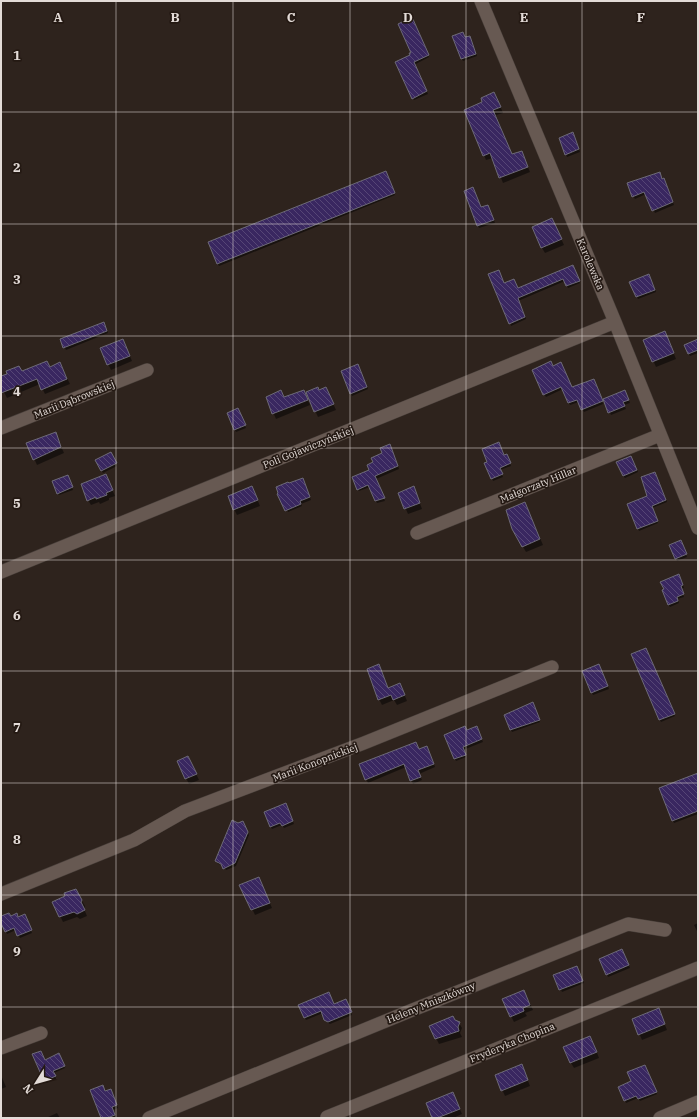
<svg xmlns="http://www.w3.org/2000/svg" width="699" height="1119" viewBox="0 0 699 1119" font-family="'IBM Plex Serif',serif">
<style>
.shadow{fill:#0007}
.building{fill:url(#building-back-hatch);stroke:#6d6a77}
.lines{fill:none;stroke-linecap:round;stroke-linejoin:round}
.minor-casing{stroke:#473e39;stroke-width:14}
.minor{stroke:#675952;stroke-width:13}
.grid{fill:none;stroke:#e3dbd7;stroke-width:1;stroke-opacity:0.55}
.labels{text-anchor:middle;stroke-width:3.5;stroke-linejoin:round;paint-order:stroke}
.street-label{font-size:10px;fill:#e3dbd7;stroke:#241913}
.grid-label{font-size:13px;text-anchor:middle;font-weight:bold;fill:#e3dbd7;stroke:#241913;stroke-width:3.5;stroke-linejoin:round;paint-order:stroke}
</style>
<defs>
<pattern id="building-back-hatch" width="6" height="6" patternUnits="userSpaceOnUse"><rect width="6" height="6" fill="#392760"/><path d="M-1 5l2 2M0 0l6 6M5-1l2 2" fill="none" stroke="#564676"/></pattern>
</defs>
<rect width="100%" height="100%" fill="#2e231d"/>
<path class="shadow" d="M413 21 429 57 414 65 428 94 414 100 413 98 411 56Z
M465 38 471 39 477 56 463 61 462 59Z
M497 98 503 113 496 115 512 155 521 152 530 172 503 183 493 158 486 160 484 155 465 111Z
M574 136 580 152 567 157 566 154Z
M387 174 395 195 219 266 218 264 209 243Z
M662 180 665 181 674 205 655 213 646 194 635 199 633 196Z
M465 191 481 208 488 206 495 223 479 228Z
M552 219 564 245 545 253 542 248Z
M574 268 580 283 568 288 565 281 518 301 526 319 511 326 504 284 518 289Z
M650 277 656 292 638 299 631 282Z
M105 326 108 333 66 350 61 340Z
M667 337 676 359 656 367 644 340Z
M698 340V353L690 356 689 354Z
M125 345 132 361 111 370 101 349Z
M60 364 70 384 45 394 40 384 7 398 4 392 1 385V377L8 374 50 368Z
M359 367 368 389 352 396 351 393Z
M553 367 572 388 595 382 603 404 584 412 579 402 570 405 563 389 546 397 544 394Z
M326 388 336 410 318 417 307 393Z
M303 391 310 405 276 419 267 398H284Z
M626 394 630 403 624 405 626 409 611 415 604 400Z
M239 412 246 428 236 432 235 430Z
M55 433 64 453 37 465 27 443Z
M500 445 504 456 508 457 511 466 500 470 503 477 493 481 488 462Z
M391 447 399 469 376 479 385 501 377 503 370 487 359 491 358 489 371 470 374 463Z
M111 454 117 466 103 473 97 461Z
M632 459 638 472 625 478 623 476Z
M106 475 115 496 109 498V500L100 504 99 502 91 505 88 500Z
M656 475 667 502 652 508 658 523 639 531 638 528Z
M69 479 73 490 59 495 58 493Z
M303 481 311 500 301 504 302 506 288 512 278 494 289 485Z
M252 487 260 506 237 515 234 509Z
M399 493H416L422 509 408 514Z
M527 508 543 545 526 552 513 529Z
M682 544 687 557 677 561 671 546Z
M680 578 684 588 681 589 684 597 677 599 679 603 670 607 668 604Z
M647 651 675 716 661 722 632 655Z
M600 667 609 689 593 695 583 671Z
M382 671 388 688 400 684 407 701 397 705 394 700 382 705 379 699Z
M534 706 540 722 512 732 505 716Z
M478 730 483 742 463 750 466 757 456 761 445 736Z
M419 750 429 751 435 767 419 774 422 780 413 784 406 767 368 783 360 765Z
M178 762 191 763 199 780 189 784Z
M698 774V814L674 823 660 788Z
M287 807 294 824 284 828 282 825 272 829 271 827Z
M242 822 249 835 236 866 226 870 223 865 218 864 217 861 238 824Z
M259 878 272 908 255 915 248 900Z
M75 890 85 906 84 909 87 916 80 919 77 917 63 922 54 903 67 896Z
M1 917 26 918 32 933 20 938 16 930 7 934 1 920Z
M698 923V933L694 925Z
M623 952 630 968 608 977 607 974Z
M578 969 584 983 562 992 555 976Z
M524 991 533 1010 525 1013 527 1016 514 1022 511 1016Z
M347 1002 352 1015 330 1024 327 1022 323 1013 306 1020 299 1005H334Z
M661 1015 667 1030 642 1040 633 1019Z
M455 1021 459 1023 462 1028 460 1033 462 1037 439 1044 430 1026Z
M593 1042 599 1058 574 1068 571 1063Z
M33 1055 45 1061 60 1057 65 1068 54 1073 56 1079 46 1083Z
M646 1068 657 1094 640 1101 638 1098 626 1103 625 1100 632 1082Z
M524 1071 530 1086 505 1096 496 1076Z
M1 1075 6 1087 1 1089Z
M104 1089 105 1092H112L118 1108 113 1110 116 1117 114 1118H102Z
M453 1094 462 1114 453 1118H433Z
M57 1113 60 1118H46Z"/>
<path class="building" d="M412 17 429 55 414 62 427 91 412 99 395 62 410 55 409 53H411L398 24Z
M463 32 465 37 470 36 476 54 461 59 452 36Z
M494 92 501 107 493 110 512 154 522 151 528 167 499 178 490 153 483 156 464 110 482 102 481 98Z
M573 132 579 149 565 155 559 138Z
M386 171 395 193 217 264 208 242Z
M660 172 662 179 664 178 673 202 652 211 644 192 632 197 627 183Z
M473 187 481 207 488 205 494 220 477 226 464 191Z
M552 218 562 239 541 248 532 227Z
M573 265 580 281 566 286 563 279 518 298 525 317 509 324 488 274 499 270 504 283 514 279 518 288Z
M649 274 655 290 636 297 629 282Z
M104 322 107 331 63 348 60 339Z
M665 331 674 353 652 362 643 340Z
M123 339 130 356 107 365 100 348Z
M698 339V350L688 354 684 345Z
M47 361 50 367 60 362 67 379 41 390 37 379 1 393V376L7 374 6 371 19 366 22 371Z
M551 361 553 366 561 362 572 387 594 379 603 401 581 410 577 400 568 403 561 387 543 395 532 370Z
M358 364 367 387 350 394 341 371Z
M318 387 319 390 326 387 334 404 314 412 306 392Z
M281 390 284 397 304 390 308 400 272 414 266 397Z
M625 390 629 400 623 402 625 406 608 413 603 399Z
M238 408 246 425 234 430 227 413Z
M56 432 61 447 33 460 26 443Z
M499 442 504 455 507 454 511 463 500 468 503 474 491 479 484 463 487 462 482 449Z
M390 444 398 466 375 476 385 498 375 501 368 485 357 490 352 477 369 470 367 465 373 462 371 458 382 453 380 448Z
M111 452 117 463 101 471 95 460Z
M631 456 637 470 623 476 616 462Z
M655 472 666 500 652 506 658 521 637 529 627 504 647 496 641 477Z
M106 474 113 490 106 493 107 495 96 499V497L87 501 81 484Z
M68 475 73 487 57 494 52 481Z
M303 478 310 497 300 501 301 504 285 511 277 494 278 493 276 487 288 482 289 483Z
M252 486 258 500 233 510 228 496Z
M414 486 420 503 404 509 398 493Z
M525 502 540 539 522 547 512 529 506 510Z
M681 540 687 554 675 559 669 545Z
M679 574 683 585 681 586 684 594 677 597 678 601 668 605 662 590 664 589 660 582Z
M646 648 675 714 659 720 631 654Z
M379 664 388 688 400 683 405 695 393 700 391 695 378 700 367 669Z
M599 664 608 686 591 693 582 671Z
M533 702 540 720 510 730 504 715Z
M465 726 467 730 477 726 482 739 463 747 466 755 454 759 444 735Z
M416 742 419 749 427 746 434 764 418 770 421 777 410 781 404 764 365 780 359 764Z
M188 756 197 774 185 779 177 761Z
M698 773V811L672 821 659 788Z
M286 803 293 821 282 826 280 823 270 827 264 812Z
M232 820 238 823 243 821 248 832 235 863 223 869 221 864 215 861Z
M259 877 270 903 251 910 239 885Z
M76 889 82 900 81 902 85 910 77 914 74 912 59 917 52 902 65 896 64 893Z
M9 913 11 916 17 913 18 917 25 914 32 930 17 936 14 928 5 932 1 923V916Z
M622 949 629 965 606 975 599 959Z
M577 966 583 981 559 990 553 975Z
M524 990 530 1005 523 1008 524 1011 510 1017 502 999Z
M329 992 334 1004 346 999 352 1012 328 1022 324 1020 321 1011 304 1018 298 1005Z
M659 1008 665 1024 638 1035 632 1019Z
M453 1016 455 1020 460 1022 458 1027 459 1031 435 1039 429 1026Z
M590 1036 597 1052 570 1063 563 1047Z
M41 1051 45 1060 59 1053 65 1066 53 1071 56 1076 44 1081 32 1054Z
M522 1064 528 1080 501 1091 495 1075Z
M645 1065 657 1092 638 1099 636 1096 624 1101 618 1087 631 1081 627 1072Z
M103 1085 105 1091 111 1089 117 1105 112 1107 115 1115 107 1118H101L90 1090Z
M453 1092 460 1109 437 1118H432L426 1103Z"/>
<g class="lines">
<defs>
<path id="minor" d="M481 1 615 322 698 528
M1 428 147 370
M417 533 660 435
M1 572 615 322
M1 894 134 840 185 811 364 743 552 667
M1 1048 41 1033
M327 1117 698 968
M149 1118 410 1011 628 924 665 930
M660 1118 698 1102"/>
</defs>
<use href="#minor" class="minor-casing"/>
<use href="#minor" class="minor"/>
</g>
<path class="grid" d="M116 1V1118M233 1V1118M350 1V1118M466 1V1118M582 1V1118M1 112H698M1 224H698M1 336H698M1 448H698M1 560H698M1 671H698M1 783H698M1 895H698M1 1007H698"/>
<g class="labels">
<g class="street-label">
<text transform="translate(591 264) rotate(67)" y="4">Karolewska</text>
<text transform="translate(74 399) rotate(-22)" y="4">Marii Dąbrowskiej</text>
<text transform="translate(308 447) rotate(-22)" y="4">Poli Gojawiczyńskiej</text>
<text transform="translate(538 484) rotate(-22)" y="4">Małgorzaty Hillar</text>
<text transform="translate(315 762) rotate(-21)" y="4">Marii Konopnickiej</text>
<text transform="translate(431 1002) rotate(-22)" y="4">Heleny Mniszkówny</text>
<text transform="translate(512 1042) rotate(-22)" y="4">Fryderyka Chopina</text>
</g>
</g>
<g class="grid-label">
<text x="58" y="22">A</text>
<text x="175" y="22">B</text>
<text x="291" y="22">C</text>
<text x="408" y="22">D</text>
<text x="524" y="22">E</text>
<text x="641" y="22">F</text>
<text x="17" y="60">1</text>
<text x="17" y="172">2</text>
<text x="17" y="284">3</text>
<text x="17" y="396">4</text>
<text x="17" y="508">5</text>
<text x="17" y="620">6</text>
<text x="17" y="732">7</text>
<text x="17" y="844">8</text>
<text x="17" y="956">9</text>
</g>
<rect width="699" height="1119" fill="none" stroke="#e3dbd7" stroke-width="4"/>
<g transform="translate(36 1083) rotate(233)" stroke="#241913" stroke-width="3" paint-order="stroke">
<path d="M0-3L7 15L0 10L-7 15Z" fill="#e3dbd7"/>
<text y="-6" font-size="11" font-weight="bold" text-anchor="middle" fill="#e3dbd7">N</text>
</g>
</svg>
